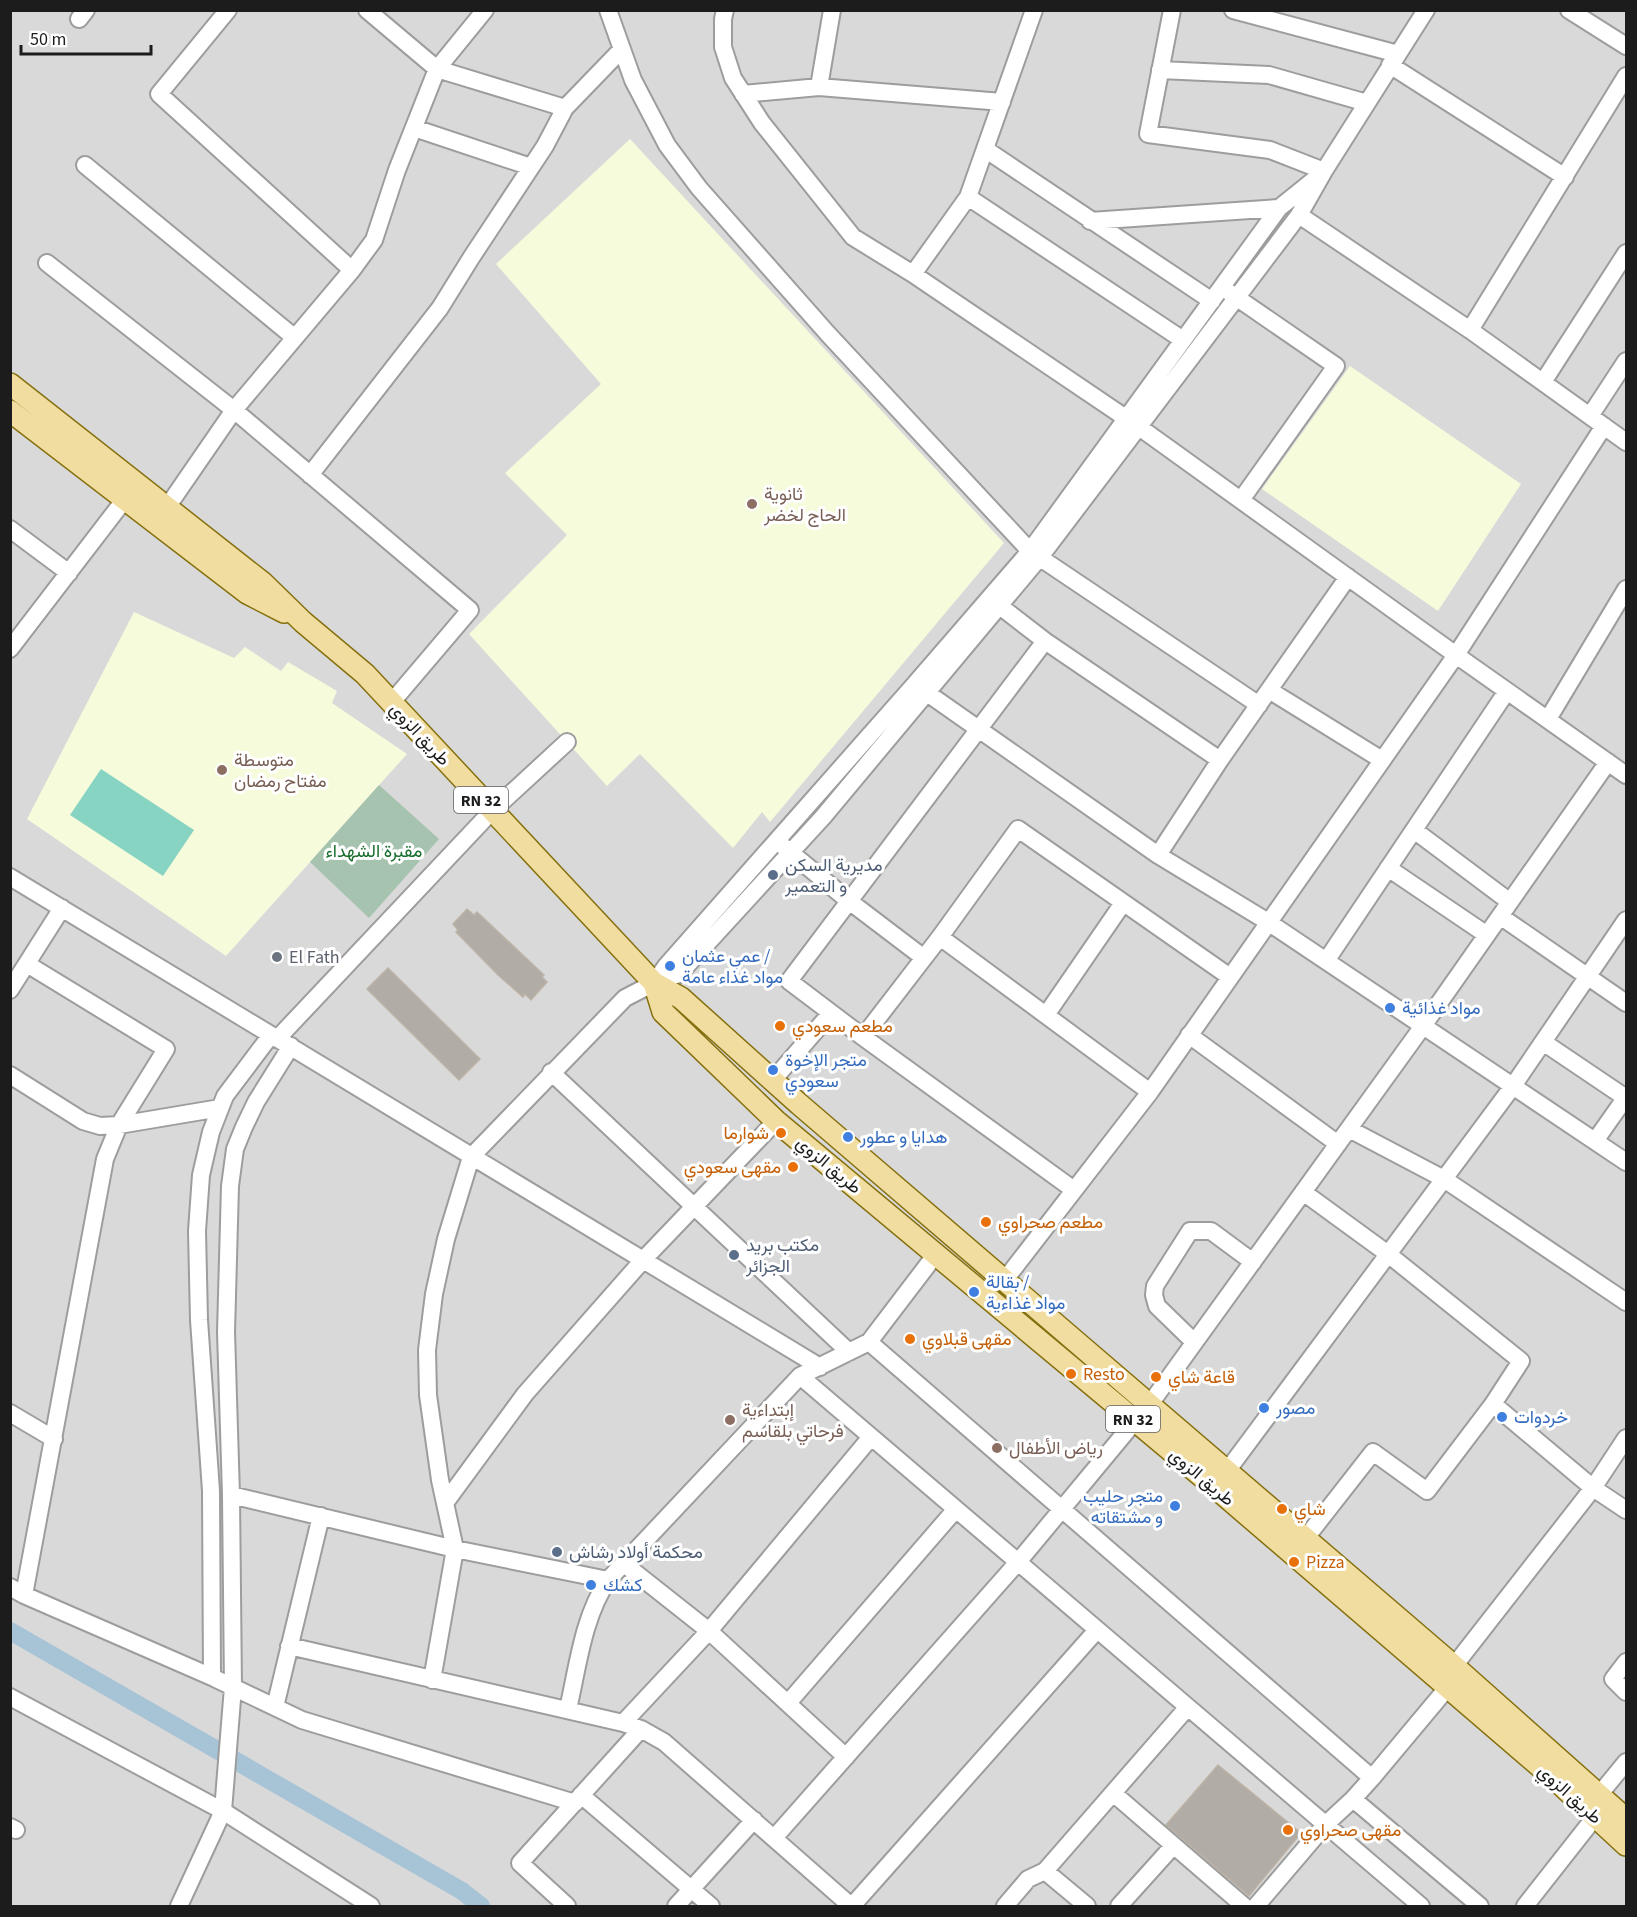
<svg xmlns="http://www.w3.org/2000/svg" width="1637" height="1917" viewBox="0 0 1637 1917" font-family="'Source Sans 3',Vazirmatn,sans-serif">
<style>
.residential{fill:#dad9d9}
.education{fill:#f6fbdc}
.cemetery{fill:#a6c3af}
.pitch{fill:#87d4c3}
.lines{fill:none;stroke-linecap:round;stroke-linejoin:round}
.canal{stroke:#a7c3d6;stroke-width:18}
.building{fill:#b1aca5;stroke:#bcb3a6;stroke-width:1.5}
.minor-casing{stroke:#9d9d9d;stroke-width:20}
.major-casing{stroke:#85710f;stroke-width:24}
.minor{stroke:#fff;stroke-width:16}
.major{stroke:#f2dda1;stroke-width:21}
.education-dot{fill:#8d6e63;stroke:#fff;stroke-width:2}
.service-dot{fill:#5c6f8a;stroke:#fff;stroke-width:2}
.worship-dot{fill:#6b7280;stroke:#fff;stroke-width:2}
.shop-dot{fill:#3f7fe0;stroke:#fff;stroke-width:2}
.food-dot{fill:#e8710a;stroke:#fff;stroke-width:2}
.labels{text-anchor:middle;stroke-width:6;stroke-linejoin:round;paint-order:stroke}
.shield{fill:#fff;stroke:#606060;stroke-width:1.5}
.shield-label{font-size:16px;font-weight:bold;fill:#1c1c1c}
.education-label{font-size:18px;fill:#785e54;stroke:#fff;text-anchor:start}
.street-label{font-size:18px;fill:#1c1c1c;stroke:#fff}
.park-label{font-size:18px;fill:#166d2c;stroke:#fff}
.service-label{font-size:18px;fill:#4e5e75;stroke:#fff;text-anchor:start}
.shop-label{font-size:18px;fill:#366cbe;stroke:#fff;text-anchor:start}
.worship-label{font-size:18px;fill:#5b616d;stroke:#fff;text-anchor:start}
.food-label{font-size:18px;fill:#c56008;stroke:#fff;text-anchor:start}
</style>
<rect width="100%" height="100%" fill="#eceae2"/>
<path class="residential" d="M11 11H1626V1906H11Z"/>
<path class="education" d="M630 139 1004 543 770 822 762 812 733 848 640 754 607 786 469 634 567 535 505 473 601 384 496 264Z
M1350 366 1521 484 1438 611 1262 489Z
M134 612 234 658 245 647 281 671 288 662 337 691 332 703 407 754 226 956 27 819Z"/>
<path class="cemetery" d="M379 785 439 839 369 918 310 862Z"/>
<path class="pitch" d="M101 769 194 830 163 876 70 815Z"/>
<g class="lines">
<path class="canal" d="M10 1631 462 1891 481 1906"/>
</g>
<path class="building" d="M467 909 474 915 477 912 544 975 542 977 547 982 531 1000 525 994 523 997 498 975 456 932 458 930 453 924Z
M388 968 480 1059 459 1080 367 989Z
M1218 1765 1301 1833 1249 1896 1166 1825Z"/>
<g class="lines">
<defs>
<path id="minor" d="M228 10 159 94 352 270
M485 10 437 69 565 108
M608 10 633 80 667 145 699 188 828 334 1030 551 1259 705
M725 10 723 19V47L733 78 762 123 853 237 913 274 1139 427 1456 655 1626 775
M1172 10 1148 134 1270 150 1324 171
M1233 10 1398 54
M1569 10 1626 46
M79 19 86 10
M1390 65 1565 177
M1160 70 1269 75 1367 103
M819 87 1002 102
M743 94 819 87 832 10
M414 128 531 167
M985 149 1212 301
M85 165 295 338
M968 197 1183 340
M1299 215 1470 330 1626 442
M1090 221 1279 208
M47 263 234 410 352 270 374 240 397 170 437 69 367 10
M913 274 968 197 1034 10
M1230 293 1336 366 1241 500
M1470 330 1626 76
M1543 382 1626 253
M1590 416 1626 361
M310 475 440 308 471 258 545 146 565 108 622 49
M161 516 234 410 470 610 391 703
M10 529 69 573
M992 600 1045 641 1220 760
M1045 641 789 981 863 1037 1074 1190
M10 649 125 499
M920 688 1158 855 1268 922 1626 1162
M1269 690 1382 760
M1548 719 1626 589
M1414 830 1510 902
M784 847 849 901 924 958
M1158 855 1220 760 1348 577
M1388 868 1487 935
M10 877 820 1367
M1500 916 1626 1003
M940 937 1150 1092
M1326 961 1507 691
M654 983 666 966 914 685 1030 551 1279 208 1315 179
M10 990 62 908
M1046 1015 1123 903
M1189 1035 1338 1144
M863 1037 940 937 1018 829 1230 977
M277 1039 492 811 567 742
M1543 1042 1626 1098
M551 1072 849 1352
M10 1075 83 1121 100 1126 119 1125 220 1108
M773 1080 831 1013
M1349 1129 1444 1179 1626 1302
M1595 1141 1626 1097
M1303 1192 1388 1254 1521 1361 1493 1404 1427 1491 1373 1452 1305 1539
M1004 1281 1150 1092 1456 655 1604 426
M869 1342 1372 1778
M1194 1342 1157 1306 1154 1295 1155 1286 1190 1231H1211L1253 1262
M800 1376 1421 1906
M1150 1404 1423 1026 1608 762
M1493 1404 1593 1488 1626 1510
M10 1413 54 1439
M1227 1471 1513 1086 1626 920
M231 1495 455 1549 608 1580
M445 1503 525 1394 643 1260 776 1121
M623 1563 709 1631 846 1757
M10 1587 24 1595 212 1677 302 1720 575 1803
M24 1595 105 1159 119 1125 166 1049 27 964
M289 1646 623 1723 641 1729 664 1742 851 1906
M1626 1662 1613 1679 1626 1692
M212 1677 211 1491 199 1320 197 1231 201 1175 211 1132 225 1096 271 1035
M432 1680 455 1549 440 1480 428 1395 427 1350 434 1294 446 1239 471 1157 625 998 654 983 679 974 823 817 1040 557 1299 215 1324 171 1426 10
M10 1697 223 1811 371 1906
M788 1703 956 1509
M275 1707 321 1516
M568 1709C578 1666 583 1617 608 1580L800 1376 869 1342 936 1254
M623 1723 709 1631 871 1437
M1113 1793 1244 1906
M581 1795 711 1906
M1599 1795 1626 1762
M1353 1799 1480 1906
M10 1827 16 1830
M774 1838 1018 1562 1135 1421
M1045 1871 1087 1906
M179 1906 223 1811 233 1687 231 1495 226 1332 230 1186 235 1149 244 1127 256 1102 291 1046
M567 1906 520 1863 641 1729
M676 1906 754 1820
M852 1906 1097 1630
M1005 1906 1028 1879 1045 1871 1187 1708
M1119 1906 1173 1846
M1256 1906 1325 1825 1353 1799 1372 1778 1448 1687 1454 1666 1593 1488 1626 1438
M1525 1906 1595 1817"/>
<path id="major" d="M10 384 263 583 303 622 365 674 654 983 681 998 799 1104 1454 1666 1626 1819
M10 411 247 593 284 612
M654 983 663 1012 776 1121 1217 1489 1557 1781 1626 1845"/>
</defs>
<use href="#minor" class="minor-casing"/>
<use href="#major" class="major-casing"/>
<use href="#minor" class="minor"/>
<use href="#major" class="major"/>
</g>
<g class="education-dot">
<circle cx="752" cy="504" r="6"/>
<circle cx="222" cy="770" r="6"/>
<circle cx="730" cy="1420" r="6"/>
<circle cx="997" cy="1448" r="6"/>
</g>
<g class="service-dot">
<circle cx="773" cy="875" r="6"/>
<circle cx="734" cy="1255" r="6"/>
<circle cx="557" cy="1552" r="6"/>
</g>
<circle class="worship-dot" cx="277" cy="957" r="6"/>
<g class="shop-dot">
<circle cx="670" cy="966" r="6"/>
<circle cx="1390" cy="1008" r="6"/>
<circle cx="773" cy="1070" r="6"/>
<circle cx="848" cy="1137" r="6"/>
<circle cx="974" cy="1292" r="6"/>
<circle cx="1264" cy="1408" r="6"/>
<circle cx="1502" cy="1417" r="6"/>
<circle cx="1175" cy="1506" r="6"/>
<circle cx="591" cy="1585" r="6"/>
</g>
<g class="food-dot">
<circle cx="780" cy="1026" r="6"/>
<circle cx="781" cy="1133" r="6"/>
<circle cx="793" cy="1167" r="6"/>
<circle cx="986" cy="1222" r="6"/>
<circle cx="910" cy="1339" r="6"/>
<circle cx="1071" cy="1374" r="6"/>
<circle cx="1156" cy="1377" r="6"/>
<circle cx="1282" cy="1509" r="6"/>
<circle cx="1294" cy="1562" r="6"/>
<circle cx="1288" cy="1830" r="6"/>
</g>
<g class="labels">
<g class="shield">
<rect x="454" y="787" width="54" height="26" rx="4.5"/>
<rect x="1106" y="1406" width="54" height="26" rx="4.5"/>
</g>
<g class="shield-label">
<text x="481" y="806">RN 32</text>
<text x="1133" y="1425">RN 32</text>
</g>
<g class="education-label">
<text x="764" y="500">ثانوية<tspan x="764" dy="21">الحاج لخضر</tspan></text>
<text x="234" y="766">متوسطة<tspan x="234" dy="21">مفتاح رمضان</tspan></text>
<text x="742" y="1416">إبتداءية<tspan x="742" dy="21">فرحاتي بلقاسم</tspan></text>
<text x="1009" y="1454">رياض الأطفال</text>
</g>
<g class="street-label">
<text transform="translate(420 734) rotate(47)" y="6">طريق الزوي</text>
<text transform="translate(829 1165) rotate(40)" y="6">طريق الزوي</text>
<text transform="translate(1202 1477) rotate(40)" y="6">طريق الزوي</text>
<text transform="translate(1570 1794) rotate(42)" y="6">طريق الزوي</text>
</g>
<g class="park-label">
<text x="374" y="857">مقبرة الشهداء</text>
</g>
<g class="service-label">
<text x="785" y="871">مديرية السكن<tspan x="785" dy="21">و التعمير</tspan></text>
<text x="746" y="1251">مكتب بريد<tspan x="746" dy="21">الجزائر</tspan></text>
<text x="569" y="1558">محكمة أولاد رشاش</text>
</g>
<g class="shop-label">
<text x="682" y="962">عمي عثمان /<tspan x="682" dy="21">مواد غذاء عامة</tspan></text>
<text x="1402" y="1014">مواد غذائية</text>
<text x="785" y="1066">متجر الإخوة<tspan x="785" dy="21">سعودي</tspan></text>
<text x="860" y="1143">هدايا و عطور</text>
<text x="986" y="1288">بقالة /<tspan x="986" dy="21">مواد غذاءية</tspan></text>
<text x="1276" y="1414">مصور</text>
<text x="1514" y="1423">خردوات</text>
<text x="1163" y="1502" text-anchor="end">متجر حليب<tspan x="1163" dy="21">و مشتقاته</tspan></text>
<text x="603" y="1591">كشك</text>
</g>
<g class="worship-label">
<text x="289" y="963">El Fath</text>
</g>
<g class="food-label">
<text x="792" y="1032">مطعم سعودي</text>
<text x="769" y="1139" text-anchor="end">شوارما</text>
<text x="781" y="1173" text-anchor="end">مقهى سعودي</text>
<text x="998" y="1228">مطعم صحراوي</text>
<text x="922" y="1345">مقهى قبلاوي</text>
<text x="1083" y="1380">Resto</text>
<text x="1168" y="1383">قاعة شاي</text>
<text x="1294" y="1515">شاي</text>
<text x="1306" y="1568">Pizza</text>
<text x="1300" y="1836">مقهى صحراوي</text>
</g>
</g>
<rect width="1637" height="1917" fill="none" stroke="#1c1c1c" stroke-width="24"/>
<path d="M21 45v9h130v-9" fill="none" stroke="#1c1c1c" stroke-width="3"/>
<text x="30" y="45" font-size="18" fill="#1c1c1c" stroke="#ffffff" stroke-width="4.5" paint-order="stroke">50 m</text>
</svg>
